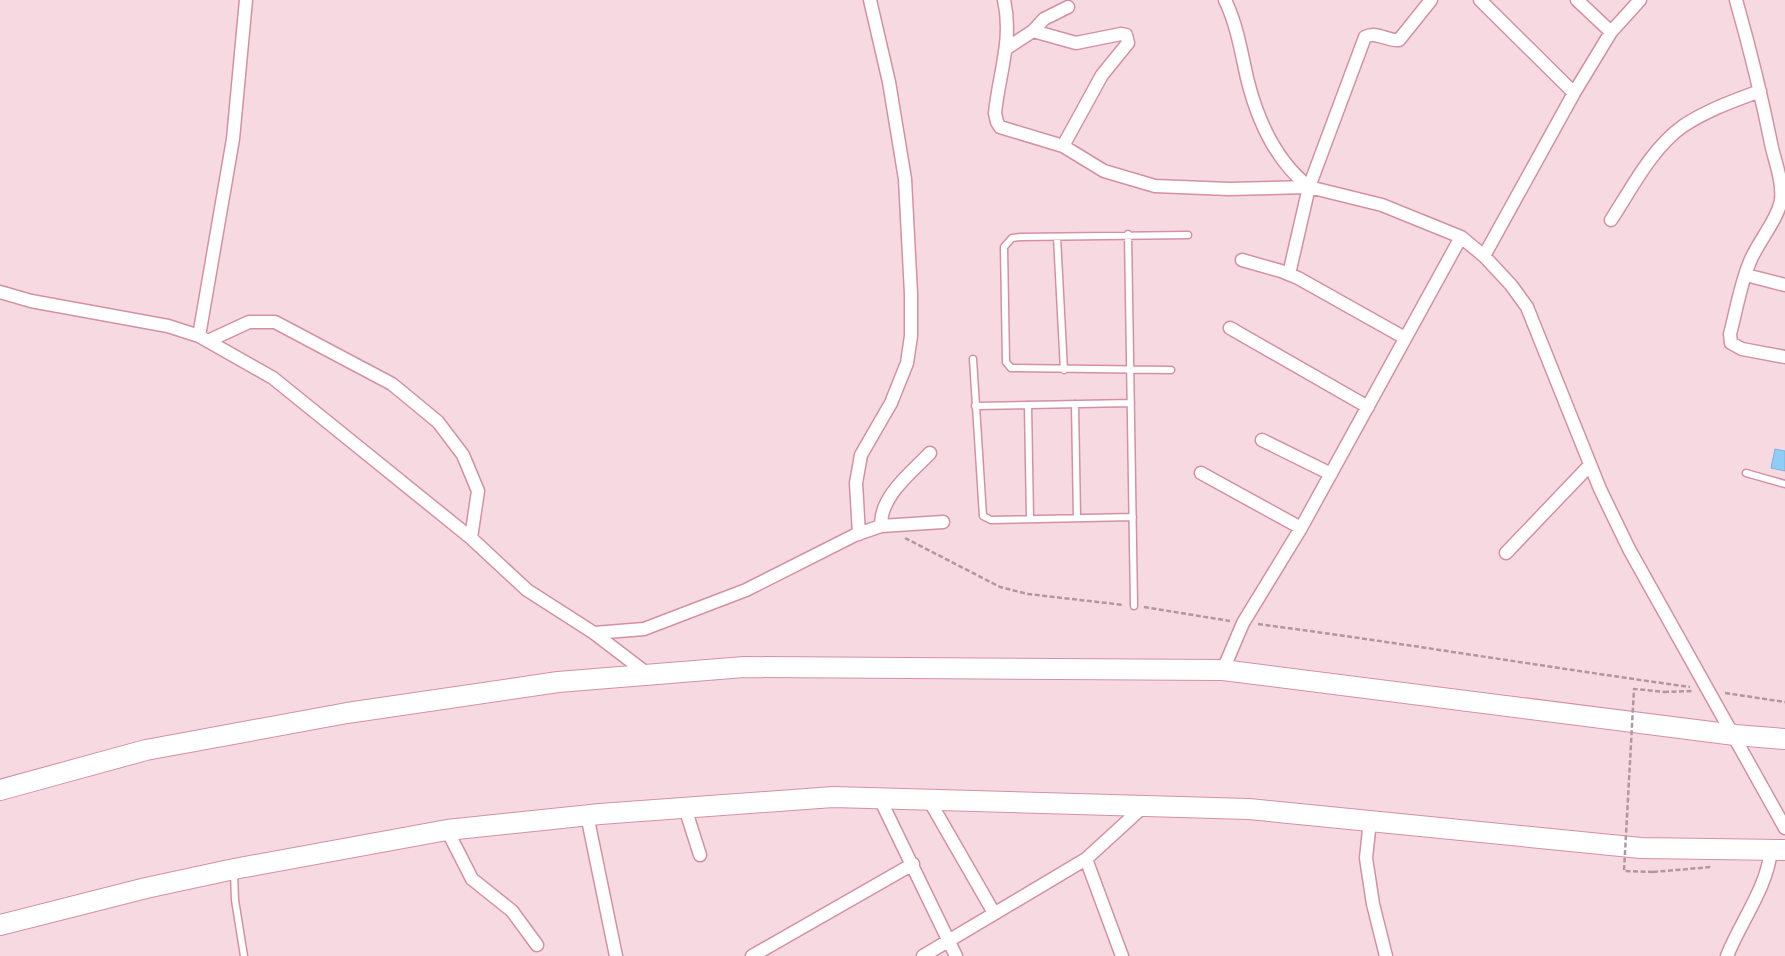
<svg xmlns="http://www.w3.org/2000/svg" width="1785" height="956" viewBox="0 0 1785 956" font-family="Commissioner,sans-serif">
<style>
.building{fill:#91ccf6;stroke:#79b4dd}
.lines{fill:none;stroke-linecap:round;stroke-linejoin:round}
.service-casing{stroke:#d490a4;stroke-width:9}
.minor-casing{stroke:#d490a4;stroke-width:15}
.trunk-casing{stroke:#d490a4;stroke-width:22}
.path{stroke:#b3979f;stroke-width:2.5;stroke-dasharray:5 2.5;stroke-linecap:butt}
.service{stroke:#fff;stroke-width:6}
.minor{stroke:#fff;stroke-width:12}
.trunk{stroke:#fff;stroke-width:20}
.path-bridge{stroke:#b3979f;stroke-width:2.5;stroke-dasharray:5 2.5;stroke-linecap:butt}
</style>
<rect width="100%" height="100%" fill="#f7dae1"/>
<path class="building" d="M1775 449 1785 451V471L1771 468Z"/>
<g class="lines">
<defs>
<path id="service" d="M1128 234 1134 606
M1057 237 1064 370
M973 359 983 516 991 520 1133 517
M1171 370 1011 368 1006 362 1004 247 1012 238 1021 237 1188 235
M1075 404 1077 518
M1028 405 1030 519
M975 406 1131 403
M1746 473 1785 484
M234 873 235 900 244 956"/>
<path id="minor" d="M1004 0C1013 39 999 74 995 113L997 122 1000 127 1063 146 1104 171 1155 186 1229 189 1309 187 1382 205 1461 237 1484 256 1511 285 1527 307 1600 489 1629 549 1785 828
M1225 0C1237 25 1241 51 1247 78 1257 119 1276 161 1309 187
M1480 0 1574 93
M1577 0 1611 32
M1736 0C1750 49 1762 98 1772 148 1776 164 1783 183 1781 200 1778 220 1756 244 1749 264 1740 286 1736 312 1730 334L1731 343 1742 349 1785 357
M1033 31 1044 19 1068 7
M1007 48 1033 31 1076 43 1121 34 1126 35 1128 43 1102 75 1063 146
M1611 220C1632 188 1651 149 1683 126 1707 110 1733 101 1760 91
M1484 256 1574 93 1611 32 1640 0
M1242 260 1281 271 1298 278 1405 338
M1289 274 1309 187 1365 37C1378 31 1386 41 1399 40L1431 0
M1746 275 1785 285
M0 292 31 301 168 326 199 336 273 378 471 538 527 590 594 633 649 675
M1230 328 1368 407
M199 336 233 139 246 0
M208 341 249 322H275L392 384 438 422 463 455 478 491 471 538
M1262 440 1331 474
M1201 473 1301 528
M881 526C880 496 911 473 930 453
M859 534 856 483 861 455 891 403 907 363 911 336V294L905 179 889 82 870 0
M1506 553 1590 465
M594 633 644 629 746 590 855 535 881 526 943 522
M1223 670 1243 623 1301 528 1461 237
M879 797 956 956
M929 800 994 913
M685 808 700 855
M587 815 616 956
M1370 821 1366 858 1373 904 1386 956
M447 830 472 879 512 911 537 945
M1086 859 1122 956
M752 956 913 864
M923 956 1086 859 1144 806
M1727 956C1741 921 1767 888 1771 850"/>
<path id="trunk" d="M0 790 146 750 347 713 558 682 744 667 1223 670 1735 735 1785 739
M0 925 146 888 234 869 447 830 600 814 833 797 1249 809 1641 848 1785 850"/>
</defs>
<use href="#service" class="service-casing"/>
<use href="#minor" class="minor-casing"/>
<use href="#trunk" class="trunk-casing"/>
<path class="path" d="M905 538 1000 587 1028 594 1124 605
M1144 607 1230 621
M1258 624C1402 643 1546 667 1690 687
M1664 692 1693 691
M1725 693 1785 702
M1653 872 1711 867"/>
<use href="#service" class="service"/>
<use href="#minor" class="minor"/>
<use href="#trunk" class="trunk"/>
<path class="path-bridge" d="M1653 872 1624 871 1634 689 1664 692"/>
</g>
</svg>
